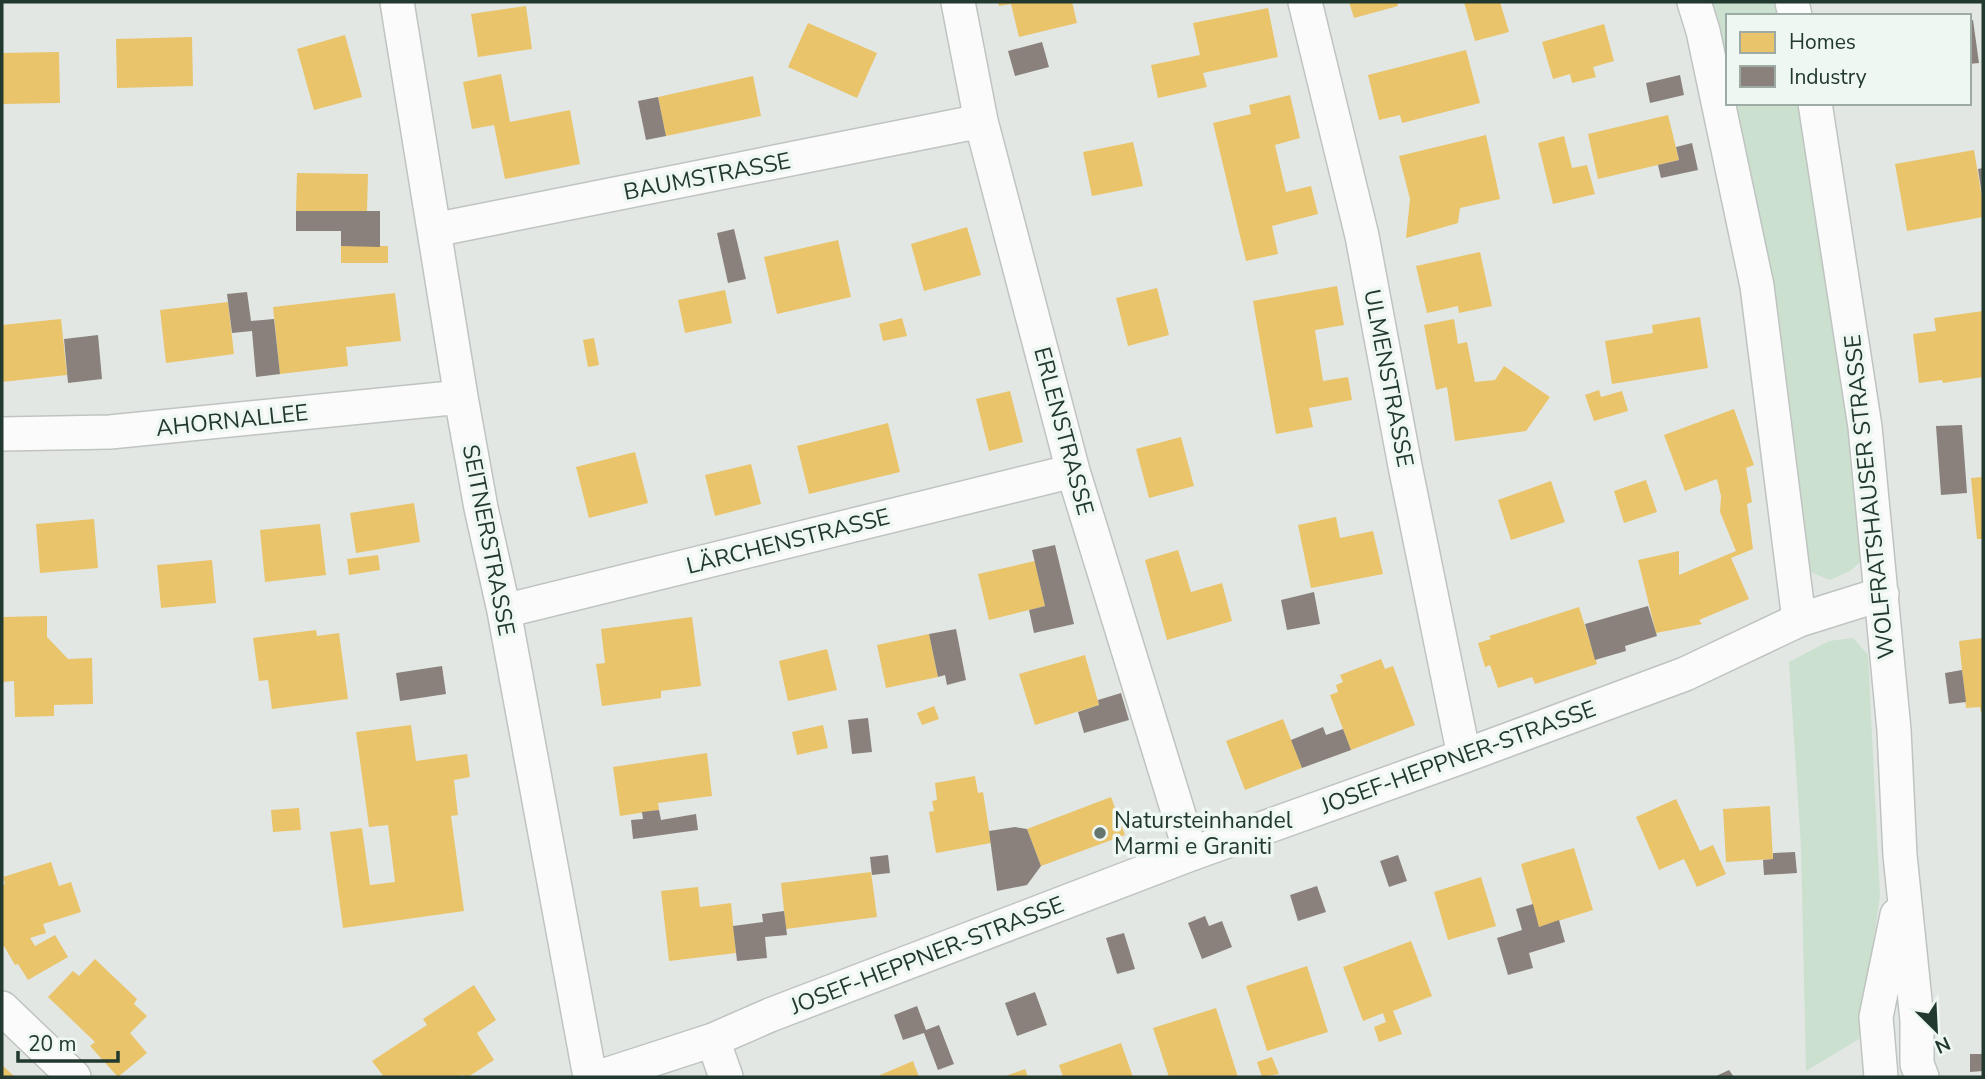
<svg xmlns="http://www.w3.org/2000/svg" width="1985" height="1079" viewBox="0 0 1985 1079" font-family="'Nunito Sans',sans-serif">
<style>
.green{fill:#cbe0ce}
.homes{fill:#e9c46a}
.industry{fill:#8a817c}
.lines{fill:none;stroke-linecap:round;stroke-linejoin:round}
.street-casing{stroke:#bfc4c1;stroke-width:36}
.street{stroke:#fbfbfb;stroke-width:33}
.poi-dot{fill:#65766e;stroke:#eff7f2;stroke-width:2.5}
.labels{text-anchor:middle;stroke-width:7;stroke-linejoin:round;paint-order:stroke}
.street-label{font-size:23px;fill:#21392e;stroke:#eff7f2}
.poi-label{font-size:23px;fill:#21392e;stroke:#eff7f2;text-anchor:start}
</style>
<rect width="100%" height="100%" fill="#e2e7e4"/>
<path class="green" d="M1711 2H1776L1779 16H1728V67Z
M1735 103H1799L1851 424 1863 560 1850 571 1830 580 1808 571 1774 285Z
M1853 638 1868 655 1880 896 1859 1039 1806 1071 1801 847 1789 662 1829 641Z"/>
<path class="homes" d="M998 2H1072L1077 23 1019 37 1011 4 999 6Z
M1349 2H1397L1398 6 1354 18Z
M1464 2H1500L1509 32 1475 41Z
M526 6 532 49 478 57 471 14Z
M1268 8 1278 57 1203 73 1207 87 1158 98 1151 65 1200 55 1193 23Z
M808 23 877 53 857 98 788 67Z
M1604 24 1614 61 1593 67 1596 77 1572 83 1570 74 1553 79 1542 42Z
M345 35 362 97 314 110 297 49Z
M192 37 193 86 117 88 116 39Z
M1466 50 1480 103 1402 123 1400 115 1379 120 1368 75Z
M59 52 60 103 2 104V53Z
M501 74 510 122 570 110 580 164 505 179 494 125 472 129 463 82Z
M753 76 761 116 666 136 658 97Z
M1290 95 1300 138 1275 145 1286 192 1311 186 1318 214 1272 226 1278 254 1246 261 1213 123 1251 114 1249 105Z
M1668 115 1679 160 1598 179 1588 134Z
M1486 135 1500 199 1460 208 1458 223 1406 238 1410 199 1399 156Z
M1564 136 1572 168 1587 165 1595 194 1553 204 1538 143Z
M1133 142 1143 186 1092 196 1083 152Z
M1974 150 1983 204V217L1907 231 1895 164Z
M297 173 368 174 367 211H296Z
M967 227 981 275 924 291 911 244Z
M838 240 851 297 777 314 764 257Z
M341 246H388V263H341Z
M1480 252 1492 306 1459 313 1458 306 1427 313 1416 266Z
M1337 286 1344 325 1315 330 1323 381 1348 377 1352 400 1309 408 1313 427 1276 434 1253 301Z
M1157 288 1169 335 1128 346 1116 298Z
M725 290 732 323 685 333 678 300Z
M395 293 401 341 346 347 348 366 280 374 273 307Z
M228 302 234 354 166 363 160 310Z
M1983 311V377L1943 383 1942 380 1919 383 1913 334 1936 331 1934 318Z
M1700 317 1708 368 1612 384 1605 341 1653 333 1652 325Z
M902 318 907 336 883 341 879 324Z
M61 319 67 375 2 382V325Z
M1454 319 1458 344 1467 342 1475 382 1495 380 1504 366 1550 397 1526 431 1455 441 1447 387 1436 390 1424 325Z
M594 338 599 365 588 367 583 340Z
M1599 390 1601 397 1622 391 1628 411 1594 421 1585 395Z
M1010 391 1023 442 989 451 976 399Z
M1734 409 1754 465 1746 468 1752 502 1747 504 1753 549 1731 558 1749 599 1699 620 1702 624 1656 633 1638 560 1679 551V575L1736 551 1720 512 1721 496 1717 479 1685 491 1664 435Z
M888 423 900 472 809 494 797 446Z
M1181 437 1194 486 1149 498 1136 449Z
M635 452 648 503 589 518 576 467Z
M751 464 761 504 715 516 705 475Z
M1983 477V539H1977L1971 478Z
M1646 480 1657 512 1624 523 1614 491Z
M1551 481 1565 522 1511 540 1498 500Z
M414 503 420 542 356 553 350 513Z
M1336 517 1340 538 1373 531 1383 574 1311 588 1298 525Z
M94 519 98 568 40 573 36 524Z
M320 524 326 575 265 582 260 530Z
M1178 550 1191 592 1222 583 1232 621 1167 640 1145 560Z
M378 555 380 570 349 575 347 559Z
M212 560 216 603 161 608 157 565Z
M1035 561 1045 606 989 620 978 574Z
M1579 607 1597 664 1535 684 1532 677 1498 688 1490 665 1485 667 1478 643 1491 639 1489 636Z
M47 616V637L68 659 92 658 93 704 54 705V716L15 717 14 681 3 682 2 617Z
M692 617 701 686 661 691V698L602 706 596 664 605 663 601 629Z
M316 630 317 636 339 633 348 699 272 709 268 680 259 681 253 638Z
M929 634 938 677 886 688 877 645Z
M1983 638V712H1981L1980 707 1966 708 1959 641Z
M827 649 837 690 788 701 779 661Z
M1085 655 1099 705 1035 725 1019 674Z
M1381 659 1385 669 1393 666 1415 725 1351 750 1330 695 1338 692 1336 685 1343 682 1340 675Z
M934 706 939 719 922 725 917 713Z
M1283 719 1302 768 1245 790 1226 741Z
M411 725 416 761 467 754 470 777 454 780 458 815 451 816 464 911 343 928 330 832 362 828 370 885 395 882 388 825 369 827 356 732Z
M823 725 828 748 797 755 792 732Z
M707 753 712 796 658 803 659 810 620 816 613 767Z
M975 776 978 793 983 792 991 843 936 853 929 812 934 811 932 801 937 800 935 783Z
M1111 797 1125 835 1041 866 1027 829Z
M1676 799 1700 851 1713 845 1726 874 1697 887 1684 859 1659 870 1636 817Z
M1770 806 1773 859 1726 862 1723 809Z
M299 808 301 830 273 832 271 810Z
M1574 848 1593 910 1539 927 1521 864Z
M51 862 59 886 71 882 81 912 43 924 46 933 30 938 35 946 55 935 68 957 28 980 18 964 15 965 4 946 2 947V885L5 884 3 877Z
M871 872 877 917 786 929 781 883Z
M1481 877 1496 926 1448 940 1434 892Z
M698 887 700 907 731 903 736 953 669 961 661 891Z
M1411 941 1432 996 1393 1011 1402 1034 1379 1042 1374 1027 1386 1022 1383 1013 1363 1021 1343 967Z
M95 959 137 999 134 1004 147 1016 130 1033 147 1053 118 1077 90 1046 95 1042 48 997 73 971 79 976Z
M1307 966 1328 1032 1267 1051 1246 986Z
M474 985 496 1020 477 1033 494 1060 468 1077 462 1075 458 1077H384L372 1061 427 1025 423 1019Z
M1216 1008 1238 1077H1169L1153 1028Z
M1121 1043 1133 1077H1063L1059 1065Z
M1272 1057 1279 1074 1262 1077 1257 1062Z
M913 1061 919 1077H881L880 1075Z
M2 1065 15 1077H2Z
M1025 1069 1028 1077H1003Z"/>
<path class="industry" d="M1973 20 1979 63 1969 64V21Z
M1042 42 1049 67 1015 76 1008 51Z
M1680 75 1684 95 1650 103 1646 83Z
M658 97 666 136 646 140 638 101Z
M1692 143 1698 170 1661 178 1658 165 1679 160 1676 147Z
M1983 168V195H1982L1978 169Z
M296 211H380V247L341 246V231H296Z
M734 229 746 279 728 283 717 233Z
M247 292 251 321 274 319 280 374 256 377 252 331 232 333 227 294Z
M98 335 102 379 68 383 64 339Z
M1962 425 1967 493 1941 495 1936 426Z
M1055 545 1074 624 1034 633 1029 610 1045 606 1032 550Z
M1314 592 1320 624 1287 630 1281 600Z
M1648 606 1657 636 1625 646 1626 651 1595 660 1585 624Z
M956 629 966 680 947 685 945 675 938 677 929 634Z
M442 666 446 694 400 701 396 673Z
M1962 670 1966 702 1949 704 1945 673Z
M1121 693 1129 720 1084 733 1078 712 1099 705 1098 700Z
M868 718 872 752 852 754 848 720Z
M1323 727 1326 735 1343 729 1351 750 1302 768 1291 740Z
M659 810 661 820 696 814 698 830 633 839 631 820 643 819 642 812Z
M1015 827 1027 829 1041 866 1027 885 997 891 989 831Z
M1795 852 1797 873 1764 875 1763 860 1773 859V853Z
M888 855 890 873 872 875 870 857Z
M1398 855 1407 881 1389 887 1380 861Z
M1317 886 1326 912 1298 921 1290 895Z
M1533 904 1539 927 1559 920 1565 942 1529 953 1533 968 1508 975 1497 938 1522 930 1516 909Z
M784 911 787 935 765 937 767 958 737 961 733 926 763 922 762 914Z
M1205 916 1209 926 1222 921 1232 947 1202 959 1188 923Z
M1124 933 1135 969 1117 974 1106 938Z
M1035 992 1047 1025 1017 1036 1005 1003Z
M917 1006 926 1030 939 1025 954 1064 938 1070 924 1033 903 1040 894 1015Z
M1970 1054H1983V1071L1970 1072Z
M1729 1070 1734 1077H1714Z"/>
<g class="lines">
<defs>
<path id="street" d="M397 2 461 397 481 508 504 611 590 1077
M958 2 981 121 1073 471 1191 854
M1305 2 1362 236 1405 466 1464 756
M1694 2 1703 31 1757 286 1799 620
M1792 2 1795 16
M1815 103 1865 427 1894 730 1900 855 1917 1020V1064L1922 1077
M434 230 981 121
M2 434 110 432 461 397
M504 611 1073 471
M2 1008 74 1077
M713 1040 726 1077
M599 1077 713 1040 770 1015 1191 854 1464 756 1685 674 1799 620 1882 594
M1881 1077 1876 1017 1897 915"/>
</defs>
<use href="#street" class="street-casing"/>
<use href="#street" class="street"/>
</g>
<circle class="poi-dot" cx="1100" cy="833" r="7"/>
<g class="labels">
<g class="street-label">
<text transform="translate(707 176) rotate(-11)" y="8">BAUMSTRASSE</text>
<text transform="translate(1389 378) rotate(79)" y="8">ULMENSTRASSE</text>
<text transform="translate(232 420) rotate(-6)" y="8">AHORNALLEE</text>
<text transform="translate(1064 431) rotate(75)" y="8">ERLENSTRASSE</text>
<text transform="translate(1869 497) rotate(-96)" y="8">WOLFRATSHAUSER STRASSE</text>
<text transform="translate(489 540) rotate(79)" y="8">SEITNERSTRASSE</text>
<text transform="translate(788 541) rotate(-14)" y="8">LÄRCHENSTRASSE</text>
<text transform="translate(1458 757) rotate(-20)" y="8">JOSEF-HEPPNER-STRASSE</text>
<text transform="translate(927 955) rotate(-21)" y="8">JOSEF-HEPPNER-STRASSE</text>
</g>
<g class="poi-label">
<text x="1114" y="828">Natursteinhandel<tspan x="1114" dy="26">Marmi e Graniti</tspan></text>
</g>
</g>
<rect width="1985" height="1079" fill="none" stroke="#21392e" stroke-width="7"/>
<rect x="1726" y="14" width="245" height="91" fill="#eff7f2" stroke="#9daba4" stroke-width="2"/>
<rect x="1740" y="32" width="35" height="21" fill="#e9c46a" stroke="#9daba4" stroke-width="2"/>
<text x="1789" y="49" font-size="21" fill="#21392e">Homes</text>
<rect x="1740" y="66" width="35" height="21" fill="#8a817c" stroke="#9daba4" stroke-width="2"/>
<text x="1789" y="84" font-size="21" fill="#21392e">Industry</text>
<g transform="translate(1936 1030) rotate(156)" stroke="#eff7f2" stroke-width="5" paint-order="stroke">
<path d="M0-5L12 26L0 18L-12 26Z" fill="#21392e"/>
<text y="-10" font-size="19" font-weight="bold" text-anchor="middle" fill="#21392e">N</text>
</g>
<path d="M18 1051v10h100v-10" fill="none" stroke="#21392e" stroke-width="3.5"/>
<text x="28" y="1051" font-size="21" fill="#21392e" stroke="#eff7f2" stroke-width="5" paint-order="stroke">20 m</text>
</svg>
